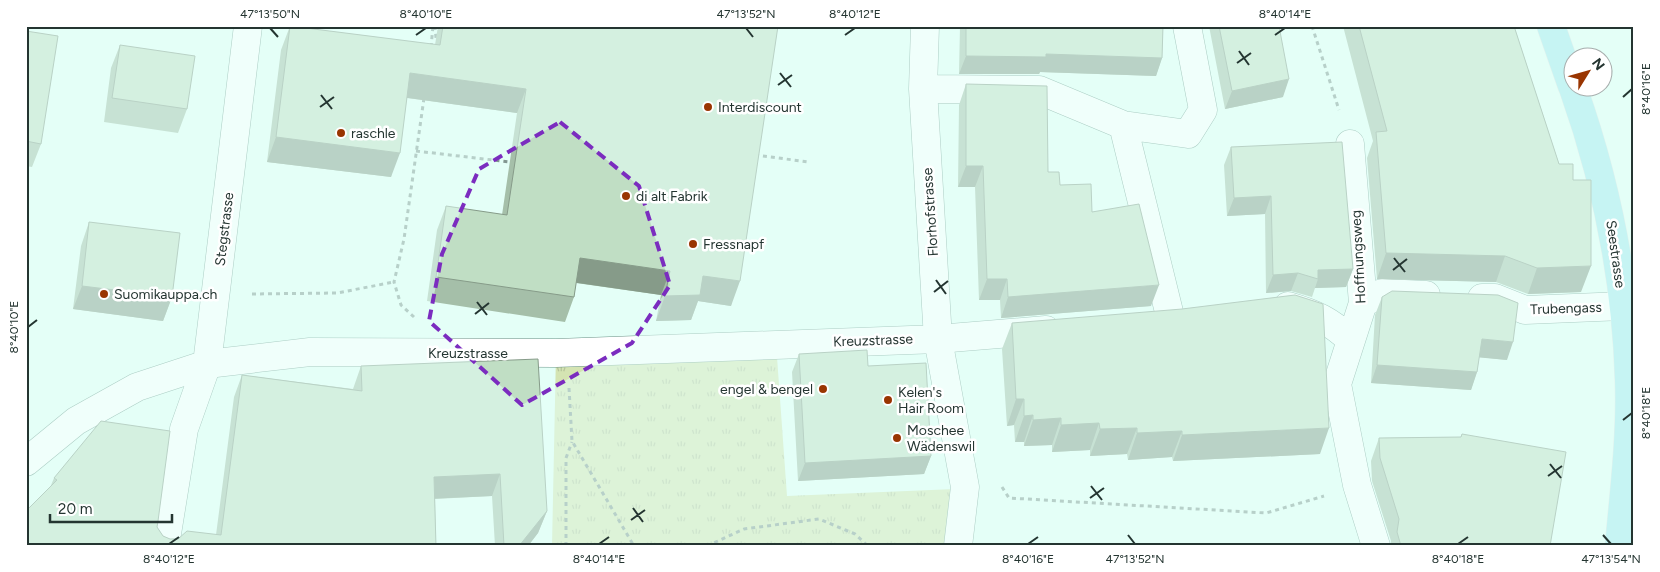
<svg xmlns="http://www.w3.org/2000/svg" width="1660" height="572" viewBox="0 0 1660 572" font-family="Figtree,sans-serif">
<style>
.grass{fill:url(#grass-tufts)}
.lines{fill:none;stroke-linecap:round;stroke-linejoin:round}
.minor-casing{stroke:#6a9387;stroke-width:29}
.major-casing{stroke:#e0e3e2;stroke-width:29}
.path{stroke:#829791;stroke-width:3;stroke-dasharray:4 4;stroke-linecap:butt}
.minor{stroke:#fff;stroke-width:28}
.major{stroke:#a3e7ed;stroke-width:28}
.wall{fill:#a5bfa9}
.shaded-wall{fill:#869b89}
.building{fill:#c0dec4;stroke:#869b89}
.marked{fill:none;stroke:#7b2cbf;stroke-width:4;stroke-dasharray:10 6;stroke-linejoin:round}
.ticks{fill:none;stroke:#243531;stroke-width:2}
.poi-dot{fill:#993501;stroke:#fff;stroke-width:2}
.labels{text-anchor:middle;stroke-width:5;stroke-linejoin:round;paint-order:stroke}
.poi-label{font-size:14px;fill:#243531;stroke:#fff;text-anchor:start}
.street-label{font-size:14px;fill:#243531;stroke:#fff}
.neatline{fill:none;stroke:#243531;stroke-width:2}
.ticks-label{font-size:12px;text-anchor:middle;fill:#243531}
</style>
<defs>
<pattern id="grass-tufts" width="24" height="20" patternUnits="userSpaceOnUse" patternTransform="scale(1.25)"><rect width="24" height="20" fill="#d4e4b2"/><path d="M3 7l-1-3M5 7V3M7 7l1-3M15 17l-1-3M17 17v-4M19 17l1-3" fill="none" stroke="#b6c49a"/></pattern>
</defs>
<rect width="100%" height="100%" fill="#e4fff7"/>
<path class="grass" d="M776 343 787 496 955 489 954 546H552L556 353Z"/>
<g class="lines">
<defs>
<path id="minor" d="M925 26 923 89 938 339 965 487 958 546
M923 89 1039 90 1123 125 1188 134 1203 110 1187 26
M1123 125 1171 320
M1350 144 1363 303 1337 384 1357 485 1376 546
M1482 298H1495L1525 310 1623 306
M1363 303 1382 293 1426 295
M1288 306C1316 314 1330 321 1351 340
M26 462 76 421 137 387 207 364 310 352 556 353 938 339 1046 330
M165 546 184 429 207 364 248 26"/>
<path id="major" d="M1551 26 1572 86
M1573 88C1606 181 1626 280 1629 380 1631 434 1624 491 1619 546"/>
</defs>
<use href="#minor" class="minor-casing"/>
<use href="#major" class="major-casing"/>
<path class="path" d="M435 26 436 38
M1312 26 1339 110
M431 47 433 26
M416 151 510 162
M755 155 809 162
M252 294 337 293 394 282
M414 317 401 305 394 282 404 239 424 98
M569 388 572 441 634 546
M1002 487 1009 498 1266 513 1324 496
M566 546V458L572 442
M707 546 744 529 819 519 855 534 868 546"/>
<use href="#minor" class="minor"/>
<use href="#major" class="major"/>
</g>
<path class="wall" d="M290 26 435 45 438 26H778L731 306 698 301 691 320 656 321 661 295 576 283 574 297 565 322 427 301 437 230 446 206 502 215 517 113 407 98 391 177 267 162 281 50Z
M960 26H1163L1162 58 1156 76 1040 72 1039 74H959Z
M1209 26H1279L1283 97 1225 109Z
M1343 26H1514L1559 164 1573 180 1581 292 1528 294 1496 282 1377 279 1367 158 1373 141Z
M26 31 41 144 32 167 26 166Z
M120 45 187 109 178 133 104 122 111 68Z
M966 84 1060 185 1092 212 1151 306 1001 318 1000 300H979L975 187H958L959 105Z
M1231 147 1353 269 1346 287 1315 288 1312 297 1291 291 1266 293 1265 214 1227 216 1224 165Z
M89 222 172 297 163 321 73 309 81 246Z
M1382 297 1507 360 1479 357 1477 372 1471 390 1371 383 1375 315Z
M1012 323 1320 454 1173 461 1172 457 1128 460 1127 454 1090 456V450L1052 452V445L1024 446V442H1015L1014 425 1007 426 1002 349Z
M799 354 868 366 931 456 924 474 798 481 792 372Z
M361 366 547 511 538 533 528 546H495L492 496 435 499 436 546H26L54 478 158 521 157 527 163 536 170 539 216 535 234 397 242 375 353 389Z
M1462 434 1550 546H1390L1391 541 1372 481 1371 461 1379 438 1461 437Z"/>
<path class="shaded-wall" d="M1046 54 1162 58 1156 76 1040 72 1039 74H959L966 56Z
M410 73 526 89 517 113 401 97Z
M1289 79 1283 97 1225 109 1232 91Z
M276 137 400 153 391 177 267 162Z
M966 166H983L975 187H958Z
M1271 196 1265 214 1227 216 1234 198Z
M1386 253 1505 256 1496 282 1377 279Z
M580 258 670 271 661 295 571 282Z
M1591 266 1581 292 1528 294 1537 268Z
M1353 269 1346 287 1315 288 1318 279V270Z
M1298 273 1291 291 1266 293 1273 275Z
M703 276 740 281 731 306 698 301 691 320 656 321 665 296Z
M987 279H1007L1000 300H979Z
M1159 285 1151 306 1001 318 1008 297Z
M82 286 172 297 163 321 73 309Z
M1482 339 1513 342 1507 360 1475 357Z
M1377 365 1477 372 1471 390 1371 383Z
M1016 399H1024L1014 425 1007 426Z
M1033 415 1024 442H1015L1024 416Z
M1061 418 1052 445 1024 446 1033 420Z
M1099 423 1090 450 1052 452 1061 425Z
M1137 428 1127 454 1090 456 1100 429Z
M1329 428 1320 454 1173 461 1182 435Z
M1182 431 1172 457 1128 460 1137 433Z
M931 456 924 474 798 481 805 463Z
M500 474 492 496 426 499 434 477Z
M547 511 538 533 528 546H519Z"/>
<path class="building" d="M290 26 440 45 443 26H778L740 281 703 276 700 295 665 296 670 271 580 258 574 297 436 277 446 206 507 215 526 89 410 73 400 153 276 137Z
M966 26H1163L1162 58 1046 54V57L966 56Z
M1219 26H1279L1289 79 1232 91Z
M1359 26H1514L1559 164H1573V180H1591V266L1537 268 1505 256 1386 253 1376 132 1387 131Z
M26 31 58 36 41 144 26 141Z
M120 45 195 56 187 109 112 98Z
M966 84 1047 86 1048 172H1059L1060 185 1091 184 1092 212 1139 204 1159 285 1008 297 1007 279H987L983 166H966Z
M1342 142 1353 269 1318 270V279L1298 273 1273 275 1271 196 1234 198 1231 147Z
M89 222 180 233 172 297 82 286Z
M1392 291 1498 295 1518 303 1513 342 1482 339 1477 372 1377 365 1382 297Z
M1295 295 1323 304 1329 428 1182 435V431L1137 433V428L1100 429 1099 423 1061 425V418L1033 420V415L1024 416V399H1016L1012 323 1182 309Z
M867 350 868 366 926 363 931 456 805 463 799 354Z
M538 359 547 511 519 546H504L500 474 434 477 436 546H26V511L57 480 54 478 101 421 170 431 158 521 157 527 163 536 170 539H178L187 531 221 535 242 375 362 391 361 366Z
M1462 434 1566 452 1550 546H1401L1397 532 1399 519 1380 458 1379 438 1461 437Z"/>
<path d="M0 0H1660V572H0ZM560 122 639 186 670 285 632 343 522 405 429 321 442 254 479 169Z" fill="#e4fff7" fill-opacity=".55" fill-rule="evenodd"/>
<path class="marked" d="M560 122 639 186 670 285 632 343 522 405 429 321 442 254 479 169Z"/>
<path class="ticks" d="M270 28 278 37M746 28 753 37M416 35 426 28M845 35 855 28M1275 35 1285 28M1239 51 1249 65M1237 63 1251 53M780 73 791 87M778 85 792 75M321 95 332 109M1623 97 1632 89M320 107 334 97M1394 258 1405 272M1393 270 1407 259M936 280 946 294M934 292 948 281M477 302 487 315M475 314 489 303M28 327 37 320M1623 420 1632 413M1550 464 1561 478M1548 476 1562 466M1091 486 1102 500M1090 498 1104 488M633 508 643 522M631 520 645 510M1128 535 1135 544M1603 535 1611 544M169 544 179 537M599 544 609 537M1028 544 1038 537M1458 544 1468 537"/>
<g class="poi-dot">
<circle cx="708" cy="107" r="5"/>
<circle cx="341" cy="133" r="5"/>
<circle cx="626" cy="196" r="5"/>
<circle cx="693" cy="244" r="5"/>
<circle cx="104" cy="294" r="5"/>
<circle cx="823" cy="389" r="5"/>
<circle cx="888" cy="400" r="5"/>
<circle cx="897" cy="438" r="5"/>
</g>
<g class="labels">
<g class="poi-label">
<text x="718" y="112">Interdiscount</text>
<text x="351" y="138">raschle</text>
<text x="636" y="201">di alt Fabrik</text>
<text x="703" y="249">Fressnapf</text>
<text x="114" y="299">Suomikauppa.ch</text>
<text x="813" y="394" text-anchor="end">engel &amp; bengel</text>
<text x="898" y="397">Kelen's<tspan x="898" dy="16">Hair Room</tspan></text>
<text x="907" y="435">Moschee<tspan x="907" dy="16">Wädenswil</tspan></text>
</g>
<g class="street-label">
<text transform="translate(930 212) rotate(-94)" y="5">Florhofstrasse</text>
<text transform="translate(224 229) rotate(-83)" y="5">Stegstrasse</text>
<text transform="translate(1616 254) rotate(82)" y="5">Seestrasse</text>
<text transform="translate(1358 257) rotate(-93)" y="5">Hoffnungsweg</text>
<text transform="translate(1566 308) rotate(-2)" y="5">Trubengass</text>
<text transform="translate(873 340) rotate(-2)" y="5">Kreuzstrasse</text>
<text x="468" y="358">Kreuzstrasse</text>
</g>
</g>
<rect width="1660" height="572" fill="none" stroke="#ffffff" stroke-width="55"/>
<g transform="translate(1588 72) rotate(53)"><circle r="24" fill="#ffffff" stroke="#a7aead"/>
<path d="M0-4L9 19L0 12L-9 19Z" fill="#993501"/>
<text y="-8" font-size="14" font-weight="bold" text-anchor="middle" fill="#243531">N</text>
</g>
<path d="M50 514v8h122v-8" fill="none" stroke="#243531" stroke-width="2.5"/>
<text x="58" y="514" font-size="15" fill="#243531" stroke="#ffffff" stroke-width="4" paint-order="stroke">20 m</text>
<rect x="28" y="28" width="1604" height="516" class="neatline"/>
<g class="ticks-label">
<text x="270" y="18">47°13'50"N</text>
<text x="426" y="18">8°40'10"E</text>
<text x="746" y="18">47°13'52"N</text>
<text x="855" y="18">8°40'12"E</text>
<text x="1285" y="18">8°40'14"E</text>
<text transform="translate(1646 89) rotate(-90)" y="4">8°40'16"E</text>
<text transform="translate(14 327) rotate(-90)" y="4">8°40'10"E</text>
<text transform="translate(1646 413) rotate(-90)" y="4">8°40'18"E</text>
<text x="169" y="563">8°40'12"E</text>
<text x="599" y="563">8°40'14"E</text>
<text x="1028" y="563">8°40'16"E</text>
<text x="1135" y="563">47°13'52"N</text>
<text x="1458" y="563">8°40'18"E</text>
<text x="1611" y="563">47°13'54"N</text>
</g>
</svg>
